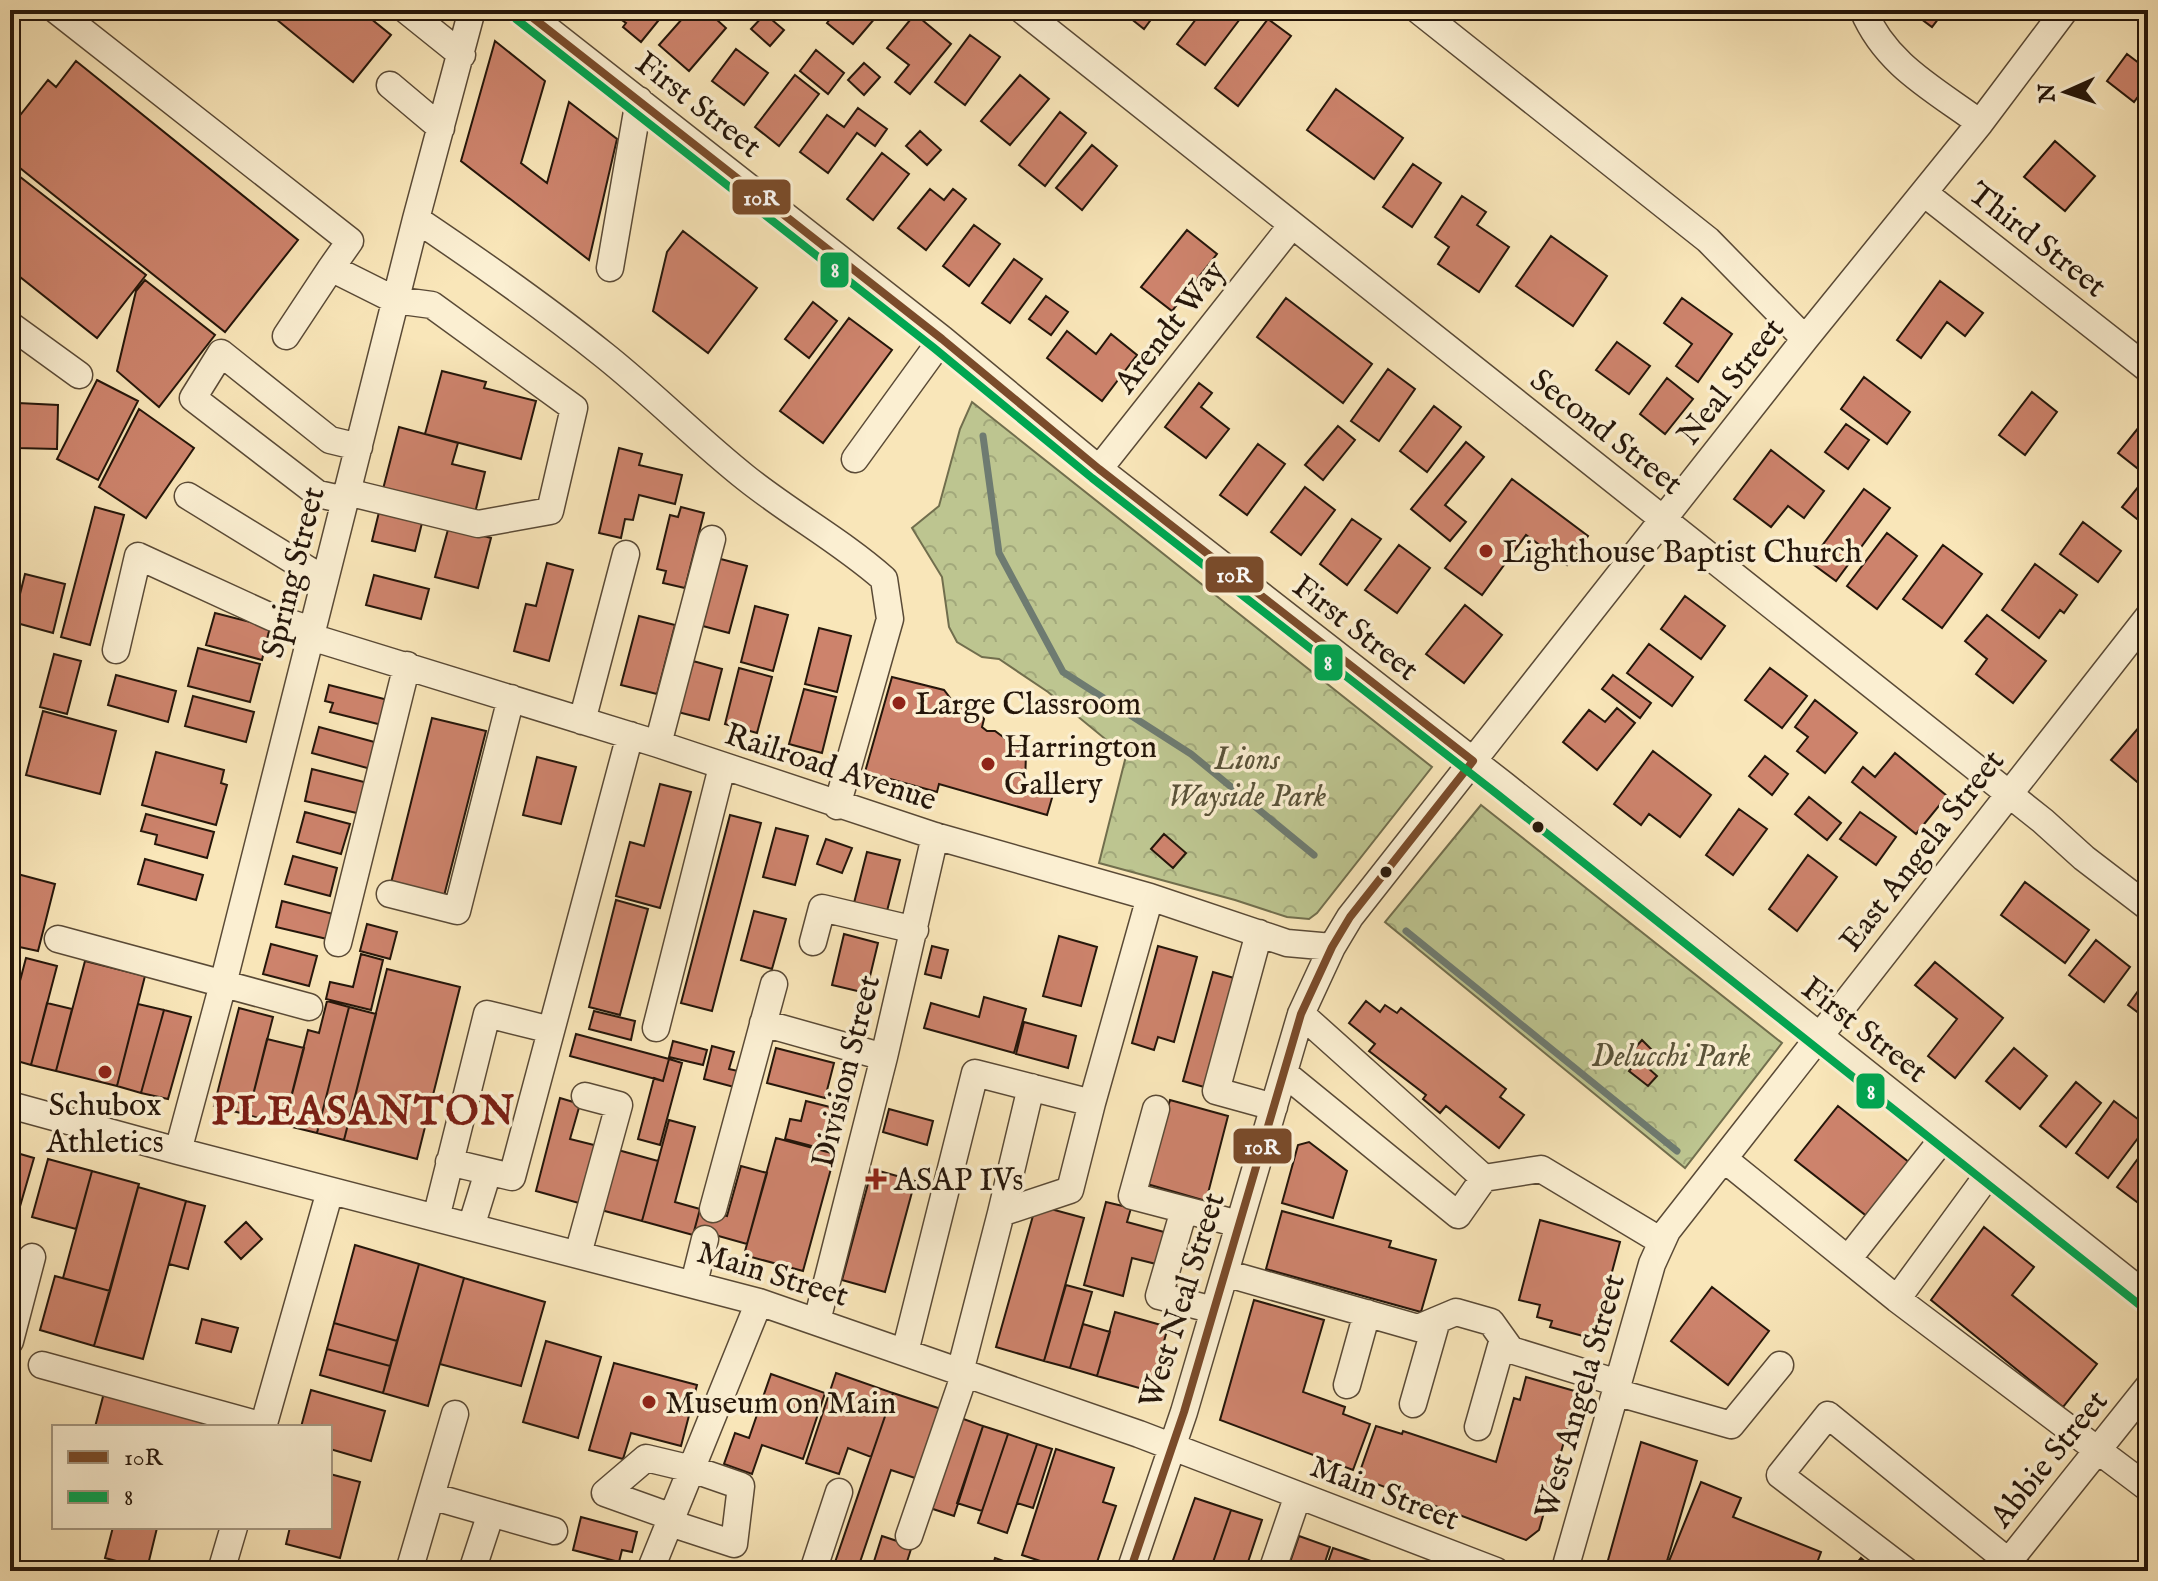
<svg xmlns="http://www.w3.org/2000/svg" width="2158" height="1581" viewBox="0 0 2158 1581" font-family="'IM FELL English',serif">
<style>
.forest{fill:url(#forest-crowns);stroke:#716e4d;stroke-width:2}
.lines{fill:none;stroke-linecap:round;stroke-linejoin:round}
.stream{stroke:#6e7b71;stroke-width:7}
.building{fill:#cd836c;stroke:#25160a;stroke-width:2}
.minor-casing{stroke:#5a4a36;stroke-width:29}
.minor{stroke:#fbefd2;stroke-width:26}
.bus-1-casing{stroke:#fbefd2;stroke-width:14}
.bus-2-casing{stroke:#fbefd2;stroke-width:14}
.bus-1{stroke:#7a4b2a;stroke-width:8}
.bus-2{stroke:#00a651;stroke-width:8}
.poi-dot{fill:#8f2418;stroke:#fbefd2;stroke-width:3}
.bus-dot{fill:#25160a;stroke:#fbefd2;stroke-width:3}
.labels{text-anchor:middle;stroke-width:7;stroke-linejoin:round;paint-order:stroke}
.street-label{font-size:32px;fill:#25160a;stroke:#fbefd2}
.poi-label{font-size:32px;fill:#25160a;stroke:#fbefd2;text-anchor:start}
.park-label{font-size:32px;font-style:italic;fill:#5a5339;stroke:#fbefd2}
.district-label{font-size:40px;font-weight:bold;letter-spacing:2px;fill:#7a1f14;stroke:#fbefd2}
.line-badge{stroke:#fbefd2;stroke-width:3}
.badge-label{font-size:22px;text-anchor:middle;font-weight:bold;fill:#fff}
</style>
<defs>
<pattern id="forest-crowns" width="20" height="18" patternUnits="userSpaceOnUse" patternTransform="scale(2)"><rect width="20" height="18" fill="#bdc590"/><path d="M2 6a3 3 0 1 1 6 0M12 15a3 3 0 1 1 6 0" fill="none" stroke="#a2a87b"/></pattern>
</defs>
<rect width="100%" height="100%" fill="#f9e6b9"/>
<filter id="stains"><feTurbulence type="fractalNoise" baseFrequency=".0025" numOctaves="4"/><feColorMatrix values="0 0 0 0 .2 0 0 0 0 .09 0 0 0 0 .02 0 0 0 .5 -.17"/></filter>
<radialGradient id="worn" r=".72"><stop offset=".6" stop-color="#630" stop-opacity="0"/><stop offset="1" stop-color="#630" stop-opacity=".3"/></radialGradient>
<path class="forest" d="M972 402 1432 767 1317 913 1309 919 1287 917 1235 900 1099 863 1126 756 1048 692 999 659 982 657 957 642 949 627 942 577 912 528 939 506 960 429Z
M1481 805 1782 1043 1685 1168 1385 922Z"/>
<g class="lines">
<path class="stream" d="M983 436 999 553 1063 672 1191 754 1314 855
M1406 931 1677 1151"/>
</g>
<path class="building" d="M265 10H360L391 35 353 82Z
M621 10H667L641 42 623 27 626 23 616 16Z
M690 10H706L726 28 689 71 659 45Z
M837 10H882L853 44 827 23Z
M1120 10H1158L1144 29Z
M1203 10H1236L1243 15 1205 65 1177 44Z
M1909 10H1945L1932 27Z
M765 14 784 30 770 46 751 29Z
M915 14 951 44 910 94 895 82 909 65 887 48Z
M1268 19 1291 36 1238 106 1215 88Z
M970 35 1000 57 965 105 935 82Z
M495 41 545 81 521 163 547 183 569 102 617 139 589 260 461 161Z
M736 49 768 73 744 105 712 81Z
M816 50 844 73 828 94 800 71Z
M2127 54 2148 70V83L2134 102 2107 81Z
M76 61 298 240 225 332 10 160V128L48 80 56 87Z
M864 63 880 77 864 95 848 80Z
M795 75 819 94 779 146 755 127Z
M1020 75 1049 99 1010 145 981 121Z
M1336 89 1403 138 1374 179 1307 130Z
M858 108 887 129 875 146 857 133 828 173 800 152 827 115 844 127Z
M1060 112 1086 133 1045 186 1019 165Z
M920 131 941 150 927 165 906 146Z
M2055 141 2095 176 2065 211 2024 177Z
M1092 145 1117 166 1082 210 1056 188Z
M882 153 909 174 873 220 847 199Z
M1413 164 1441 183 1412 227 1383 207Z
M10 169 146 275 97 338 10 269Z
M930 189 944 200 953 189 966 199 926 250 898 228Z
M1462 196 1486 212 1477 225 1509 247 1479 292 1438 264 1449 247 1435 237Z
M974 225 1000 244 969 286 943 266Z
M1187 230 1217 254 1172 311 1141 287Z
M683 231 757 288 708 353 653 311 667 252Z
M1551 236 1607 276 1573 326 1516 286Z
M1014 259 1042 279 1010 323 982 303Z
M145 280 215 335 159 407 117 371 136 291Z
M1940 281 1983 313 1965 336 1947 322 1921 358 1897 340Z
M1046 296 1068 312 1051 335 1029 319Z
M1286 298 1372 364 1343 403 1257 337Z
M1682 298 1732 334 1698 382 1676 366 1692 344 1664 323Z
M813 302 837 321 809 358 785 339Z
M849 318 892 350 823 443 780 411Z
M1067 331 1096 354 1111 334 1137 355 1102 401 1047 358Z
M1617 342 1650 366 1629 394 1596 370Z
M1388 369 1415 389 1379 441 1351 421Z
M442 371 486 382 484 388 536 401 521 459 425 434Z
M1864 377 1910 412 1887 444 1841 409Z
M1667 378 1693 399 1665 434 1640 414Z
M97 380 138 401 98 480 57 459Z
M1199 383 1212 393 1201 407 1229 429 1206 458 1165 427Z
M2032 392 2057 412 2025 455 1999 435Z
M18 403 58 405 57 449 17 448Z
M1434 406 1461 427 1427 472 1400 451Z
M139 409 194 448 146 518 99 487Z
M1846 424 1869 440 1848 469 1825 452Z
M1338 426 1355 440 1323 480 1305 465Z
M399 427 458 443 452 464 485 472 474 517 382 493Z
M2139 427 2148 434 2147 527 2122 507 2147 476 2118 453Z
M1466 442 1484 457 1445 505 1466 522 1450 541 1411 509Z
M1258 444 1285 464 1247 515 1220 495Z
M619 448 642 454 639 465 682 475 675 504 639 495 633 520 625 519 621 538 599 533Z
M1771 450 1824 491 1804 518 1788 506 1771 527 1734 499Z
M1512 479 1588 536 1567 565 1526 535 1482 595 1445 568Z
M1305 487 1335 510 1301 555 1271 532Z
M1864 489 1890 508 1836 581 1810 562Z
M95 507 124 515 90 645 61 637Z
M681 507 704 513 685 588 663 583 666 571 657 569 670 515 678 517Z
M380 508 423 519 415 551 372 541Z
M1352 519 1381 539 1347 585 1320 564Z
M2083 522 2121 551 2098 582 2060 554Z
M449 526 491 538 478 588 435 577Z
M1887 533 1917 556 1877 609 1847 586Z
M1399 545 1430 568 1397 613 1365 590Z
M1943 545 1982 574 1942 628 1903 599Z
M717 558 747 566 729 633 699 625Z
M547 563 573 570 549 661 514 651 526 604 536 606Z
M2035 564 2077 595 2064 613 2060 610 2039 638 2002 610Z
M25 574 65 584 53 633 13 622Z
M374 575 429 589 421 619 366 605Z
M1685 596 1725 626 1701 659 1661 629Z
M1465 605 1502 635 1464 683 1426 654Z
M755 606 788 615 773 671 741 662Z
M215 613 270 627 262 660 206 645Z
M1987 615 2046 661 2013 703 1976 674 1987 659 1965 641Z
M639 616 675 625 657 694 621 685Z
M819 628 851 636 837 692 805 684Z
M1649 644 1693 677 1672 706 1627 673Z
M198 648 260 664 250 702 188 686Z
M54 654 81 661 67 714 40 707Z
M693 661 722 669 709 720 674 711 686 665 692 667Z
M739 668 772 677 757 733 725 724Z
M1770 668 1807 696 1782 728 1745 700Z
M116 675 176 691 168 722 108 705Z
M1613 675 1651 703 1640 718 1602 689Z
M892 677 944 690 951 699 974 706 984 719 982 727 987 731H995L1026 754 1025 783 1054 791 1047 815 939 784 937 792 865 772Z
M329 685 388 700 382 725 330 712 333 703 325 701Z
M804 689 836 697 822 753 789 744Z
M193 696 254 712 246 742 185 726Z
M1815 700 1857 733 1825 773 1797 751 1808 737 1795 727Z
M1617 708 1635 723 1597 770 1563 742 1589 710 1605 722Z
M43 711 116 731 100 794 26 775Z
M432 718 486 731 444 896 391 883Z
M2146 719 2148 721V791L2111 760Z
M319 727 378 743 371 769 312 753Z
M1653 751 1711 795 1680 837 1649 814 1641 825 1614 804Z
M156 752 224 770 221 783 227 785 216 825 142 805Z
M1895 753 1947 796 1916 834 1852 782 1863 767 1875 777Z
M1765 756 1788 774 1772 795 1749 776Z
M537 757 576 767 561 824 523 815Z
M312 769 368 783 361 814 305 801Z
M660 784 691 792 660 908 616 896 630 842 644 846Z
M1809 797 1841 823 1827 840 1795 814Z
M1739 809 1767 829 1733 875 1706 855Z
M305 812 350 824 341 854 297 842Z
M1860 812 1896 837 1876 865 1840 839Z
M146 814 214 832 207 858 155 844 157 835 141 831Z
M730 815 761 823 712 1011 681 1003Z
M776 828 808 836 795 885 763 877Z
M1164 834 1186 853 1173 868 1151 849Z
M826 839 852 848 842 873 817 864Z
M867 852 900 860 887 911 854 903Z
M1808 855 1837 877 1797 931 1769 909Z
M293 856 337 868 330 896 285 884Z
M145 859 203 875 196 900 138 884Z
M10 872 55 884 38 951 10 945Z
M2025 882 2089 930 2065 963 2001 915Z
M616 900 648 909 620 1015 589 1007Z
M282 901 333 914 327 939 276 927Z
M754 911 786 919 772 969 741 960Z
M367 924 397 932 390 959 360 951Z
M844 934 878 943 866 993 832 985Z
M1059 936 1097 947 1081 1006 1043 996Z
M2096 940 2130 967 2104 1002 2069 975Z
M271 944 317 956 309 986 263 974Z
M932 946 948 950 941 978 925 974Z
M1158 946 1197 957 1174 1042 1158 1037 1154 1050 1132 1043Z
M361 954 383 960 371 1010 326 999 330 982 353 987Z
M26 958 57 966 31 1065 10 1059V1019Z
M85 961 145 976 117 1086 56 1071Z
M1935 962 2003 1018 1955 1078 1928 1056 1957 1019 1915 985Z
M387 969 460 987 417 1159 344 1140Z
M1213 972 1241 980 1211 1089 1183 1081Z
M2148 977V1020L2128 1005Z
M984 997 1026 1009 1014 1053 924 1028 931 1003 979 1017Z
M327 1001 349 1007 317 1133 284 1125 308 1030 319 1033Z
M1366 1001 1380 1012 1385 1005 1397 1013 1401 1008 1506 1089 1500 1097 1524 1115 1499 1148 1446 1106 1440 1113 1423 1099 1426 1095 1369 1051 1375 1044 1349 1023Z
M47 1003 72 1009 56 1071 31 1065Z
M138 1004 164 1010 141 1093 117 1086Z
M349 1007 376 1014 344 1140 317 1133Z
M239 1008 273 1017 248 1115 214 1106Z
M164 1010 191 1017 168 1099 141 1093Z
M594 1011 635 1021 631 1040 589 1029Z
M1024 1022 1076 1036 1068 1068 1016 1054Z
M576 1034 669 1059 663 1081 570 1056Z
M267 1039 304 1048 284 1125 248 1115Z
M1642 1040 1659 1057 1648 1068 1657 1076 1648 1086 1629 1071 1636 1063 1628 1056Z
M673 1041 707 1050 703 1065 669 1057Z
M712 1046 734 1052 729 1069 738 1071 734 1087 704 1079Z
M776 1048 834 1063 825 1098 767 1083Z
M2014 1048 2047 1076 2020 1109 1986 1081Z
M669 1059 682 1063 660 1145 638 1139 654 1078 663 1081Z
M2076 1082 2101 1103 2066 1147 2040 1126Z
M560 1098 580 1104 570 1139 602 1147 586 1205 536 1191Z
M1170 1100 1228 1116 1206 1201 1147 1184Z
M806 1101 838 1109 827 1150 785 1139 790 1119 801 1121Z
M2114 1101 2147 1126 2108 1178 2076 1153Z
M1838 1106 1915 1167 1873 1221 1795 1160Z
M889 1109 933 1121 927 1145 883 1132Z
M669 1120 695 1127 675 1202 700 1209 693 1235 642 1221Z
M776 1138 835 1154 803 1271 744 1255Z
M1309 1142 1347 1171 1333 1218 1282 1203 1298 1145Z
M2148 1145V1204L2145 1208 2117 1187Z
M618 1150 658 1161 642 1221 601 1210Z
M10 1151 34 1158 10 1241Z
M48 1159 92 1171 76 1229 32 1217Z
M741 1166 767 1173 747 1244 715 1235H693L700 1209 727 1216Z
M872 1169 915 1181 885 1292 842 1280Z
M92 1171 139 1184 110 1291 63 1278Z
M138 1187 186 1201 143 1359 94 1346Z
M186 1201 205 1206 188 1269 169 1264Z
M1106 1202 1131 1208 1127 1222 1164 1232 1156 1264 1132 1258 1123 1296 1084 1285Z
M1036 1205 1084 1218 1044 1361 996 1347Z
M1282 1211 1391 1241 1389 1247 1436 1260 1421 1312 1266 1269Z
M1540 1220 1620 1242 1594 1339 1550 1327 1552 1321 1537 1317 1540 1305 1519 1300Z
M246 1222 262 1239 241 1259 225 1242Z
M1984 1227 2034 1267 2012 1295 2097 1364 2063 1407 1931 1300Z
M355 1245 419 1264 397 1341 334 1323Z
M419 1264 464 1278 428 1406 383 1393Z
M55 1276 110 1291 94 1346 40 1330Z
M464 1278 545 1302 521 1386 440 1364Z
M1066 1285 1092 1292 1070 1368 1044 1361Z
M1712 1287 1769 1331 1728 1385 1671 1341Z
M1254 1300 1324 1320 1303 1392 1345 1407 1343 1414 1370 1424 1353 1470 1220 1420Z
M1115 1312 1168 1327 1150 1391 1097 1376Z
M202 1319 238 1328 231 1352 196 1343Z
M334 1323 397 1341 390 1366 327 1349Z
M1083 1324 1110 1332 1097 1376 1070 1368Z
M546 1341 601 1357 578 1438 523 1422Z
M327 1349 390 1366 383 1393 320 1375Z
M614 1363 697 1385 681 1446 631 1433 623 1459 589 1450Z
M836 1373 893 1393 871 1457 848 1448 839 1474 806 1463Z
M771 1374 825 1393 803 1459 762 1445 752 1474 724 1464 735 1433 749 1438Z
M1526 1377 1578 1392 1539 1530 1526 1540 1358 1477 1376 1426 1402 1434 1403 1431 1496 1462 1514 1398 1520 1400Z
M105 1389 204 1415 201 1427H95Z
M311 1390 385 1411 371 1461 330 1449V1427H301Z
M893 1393 944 1410 921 1480 891 1470 857 1571H832Z
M958 1417 983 1426 954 1516 927 1507Z
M983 1426 1008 1434 982 1511 957 1503Z
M1008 1434 1037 1444 1007 1533 978 1523Z
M1641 1442 1697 1461 1664 1571H1605Z
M1037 1444 1052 1449 1033 1508 1017 1503Z
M1056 1449 1114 1468 1103 1502 1116 1506 1094 1571 1073 1565 1071 1571 1022 1555Z
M330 1474 360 1482 340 1558 286 1544 290 1527H330Z
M1701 1482 1741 1498 1733 1517 1821 1552 1814 1571H1665Z
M1195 1498 1231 1510 1210 1571H1185L1171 1566Z
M1231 1510 1262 1520 1245 1571H1210Z
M581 1517 637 1532 632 1552 622 1550 619 1562 573 1550Z
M113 1527 157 1528 147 1569 105 1558Z
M882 1536 912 1546 904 1571H871Z
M1299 1536 1330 1547 1322 1571H1287Z
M1333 1548 1397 1570V1571H1325Z
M995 1558 1021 1567 1019 1571H991Z
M1861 1558 1876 1571H1850Z"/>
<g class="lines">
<defs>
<path id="minor" d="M56 10 350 241 331 268
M406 10 462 55
M523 10 942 339 1099 469 1504 785 2148 1297
M1022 10 2043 821 2084 858 2148 907
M1418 10 1708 240 1805 339
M1863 10C1886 65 1934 89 1980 123
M390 85 441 128
M1924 193 2148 369
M416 219C480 262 543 306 604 355 653 394 697 439 746 478 791 514 841 541 884 579L890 619 837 806
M610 268 639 100
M10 325 79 375
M286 336 331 268 395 300 432 305 574 408 550 511 478 524 347 492
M855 459 942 339
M1099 469 1292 225
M188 496 325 580
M345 500 318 494 193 398 221 353 330 440 359 447
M311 637 658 744 935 836 1150 897 1287 943 1332 947
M116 650 138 556 271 617 312 630
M582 721 626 554
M658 744 712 539
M390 894 457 911 511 698
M1259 933 1216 1091 1274 1107
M58 939 309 1007
M813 942 822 908 915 930
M338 943 407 665
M763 1023 884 1057
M656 1028 722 767
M1284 1073 1458 1215 1484 1178 1301 1014
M1092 1103 1150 897
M10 1105 178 1151 759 1302 1139 1434 1496 1571
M1156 1109 1132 1196 1239 1224
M178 1151 223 984 416 219 472 10
M1724 1159 1897 1299 2148 1488
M449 1162 512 1177 630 735
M1484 1178 1541 1169 1661 1241
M713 1209 774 984
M1184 1210 1159 1296 1214 1310
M1001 1213 1031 1087
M436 1218 487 1014 551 1030
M471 1227 488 1172
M578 1254 619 1105 585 1096
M1848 1259 1945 1136
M1225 1273 1418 1328 1456 1312 1491 1322 1511 1350 1618 1383
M694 1283 705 1239
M1897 1299 1990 1172
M817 1321 884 1057 935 836
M10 1341 32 1257
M905 1352 975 1073 1092 1103 1070 1190 1001 1213 960 1372
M42 1365 263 1426
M1347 1385 1367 1313
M1615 1392 1731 1425 1780 1365
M1413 1404 1437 1320
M263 1427 330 1191
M1478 1427 1503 1339
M431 1496 554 1531
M670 1523 734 1544 741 1486 692 1469 646 1458 605 1493 672 1517
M909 1536 965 1373
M221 1571 234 1527
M409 1571 455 1414
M472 1571 491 1513
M650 1571 759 1302
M813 1571 839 1492
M1130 1571 1184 1412 1301 1014 1332 947 1350 917 1805 339 1980 123 2065 10
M1272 1571 1298 1495
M1567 1571V1562L1652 1264 1667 1231 2148 617
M1906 1571 1780 1475 1828 1415 2020 1571
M2001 1571 2148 1387"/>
</defs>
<use href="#minor" class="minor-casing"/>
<use href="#minor" class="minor"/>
<defs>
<path id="bus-1" d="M523 10 942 339 1099 469 1473 761
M1130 1571 1184 1412 1301 1014 1332 947 1350 917 1473 761"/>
<path id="bus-2" d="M516 19 934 348 1092 478 1497 794 2141 1306"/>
</defs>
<use href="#bus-1" class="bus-1-casing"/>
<use href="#bus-2" class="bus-2-casing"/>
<use href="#bus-1" class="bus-1"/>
<use href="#bus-2" class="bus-2"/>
</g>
<g class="poi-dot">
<circle cx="1486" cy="551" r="8"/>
<circle cx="899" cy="703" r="8"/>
<circle cx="988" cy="764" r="8"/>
<circle cx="105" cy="1072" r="8"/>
<path d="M872 1167h8v8h8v8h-8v8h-8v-8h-8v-8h8z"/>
<circle cx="649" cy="1402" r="8"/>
</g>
<g class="bus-dot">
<circle cx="1538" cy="827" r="7"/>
<circle cx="1386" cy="872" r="7"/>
</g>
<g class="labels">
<g class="street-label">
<text transform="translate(699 104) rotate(38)" y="11">First Street</text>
<text transform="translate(2038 239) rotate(38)" y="11">Third Street</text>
<text transform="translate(1169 326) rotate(-52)" y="11">Arendt Way</text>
<text transform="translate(1730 381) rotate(-52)" y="11">Neal Street</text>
<text transform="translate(1607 431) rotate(38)" y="11">Second Street</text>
<text transform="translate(292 572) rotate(-76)" y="11">Spring Street</text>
<text transform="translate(1356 627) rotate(38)" y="11">First Street</text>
<text transform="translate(831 766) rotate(18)" y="11">Railroad Avenue</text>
<text transform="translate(1921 850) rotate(-52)" y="11">East Angela Street</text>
<text transform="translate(1865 1029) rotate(38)" y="11">First Street</text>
<text transform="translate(845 1071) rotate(-76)" y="11">Division Street</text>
<text transform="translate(773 1273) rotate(17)" y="11">Main Street</text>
<text transform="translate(1181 1300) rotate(-73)" y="11">West Neal Street</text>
<text transform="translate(1579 1396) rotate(-74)" y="11">West Angela Street</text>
<text transform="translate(2048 1458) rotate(-51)" y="11">Abbie Street</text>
<text transform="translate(1385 1492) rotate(21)" y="11">Main Street</text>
</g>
<g class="poi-label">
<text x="1502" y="562">Lighthouse Baptist Church</text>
<text x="915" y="714">Large Classroom</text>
<text x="1004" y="757">Harrington<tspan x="1004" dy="37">Gallery</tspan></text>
<text x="105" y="1115" text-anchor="middle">Schubox<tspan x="105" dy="37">Athletics</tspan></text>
<text x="894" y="1190">ASAP IVs</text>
<text x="665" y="1413">Museum on Main</text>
</g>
<g class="park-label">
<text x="1247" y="769">Lions<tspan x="1247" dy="37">Wayside Park</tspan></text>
<text x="1671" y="1066">Delucchi Park</text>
</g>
<g class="district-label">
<text x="364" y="1124">PLEASANTON</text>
</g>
</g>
<g class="line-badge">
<rect x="731" y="178" width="61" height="38" rx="8" fill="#7a4b2a"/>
<rect x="819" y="251" width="31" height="38" rx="8" fill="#00a651"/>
<rect x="1204" y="555" width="61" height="39" rx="8" fill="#7a4b2a"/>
<rect x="1313" y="643" width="31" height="39" rx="8" fill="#00a651"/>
<rect x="1855" y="1072" width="31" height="38" rx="8" fill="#00a651"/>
<rect x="1232" y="1127" width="61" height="38" rx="8" fill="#7a4b2a"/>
</g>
<g class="badge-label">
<text x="761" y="205">10R</text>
<text x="835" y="277">8</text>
<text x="1234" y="582">10R</text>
<text x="1328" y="670">8</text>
<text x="1871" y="1099">8</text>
<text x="1262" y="1154">10R</text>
</g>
<rect width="2158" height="1581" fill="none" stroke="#f9e6b9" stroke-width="40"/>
<rect x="12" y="12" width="2134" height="1557" fill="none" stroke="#25160a" stroke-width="4"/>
<rect x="20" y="20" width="2118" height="1541" fill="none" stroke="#25160a" stroke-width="2"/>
<rect x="52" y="1425" width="280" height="104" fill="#fbefd2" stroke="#a59882" stroke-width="2"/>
<rect x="68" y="1451" width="40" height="12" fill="#7a4b2a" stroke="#a59882" stroke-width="2"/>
<text x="124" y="1465" font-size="24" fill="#25160a">10R</text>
<rect x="68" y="1491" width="40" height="12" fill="#00a651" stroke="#a59882" stroke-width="2"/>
<text x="124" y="1505" font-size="24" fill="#25160a">8</text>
<g transform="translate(2066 92) rotate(267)" stroke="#fbefd2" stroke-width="6" paint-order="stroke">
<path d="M0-6L14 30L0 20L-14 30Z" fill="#25160a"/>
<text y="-12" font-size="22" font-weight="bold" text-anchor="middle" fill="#25160a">N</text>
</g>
<rect width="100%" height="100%" filter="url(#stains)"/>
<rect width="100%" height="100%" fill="url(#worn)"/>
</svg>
